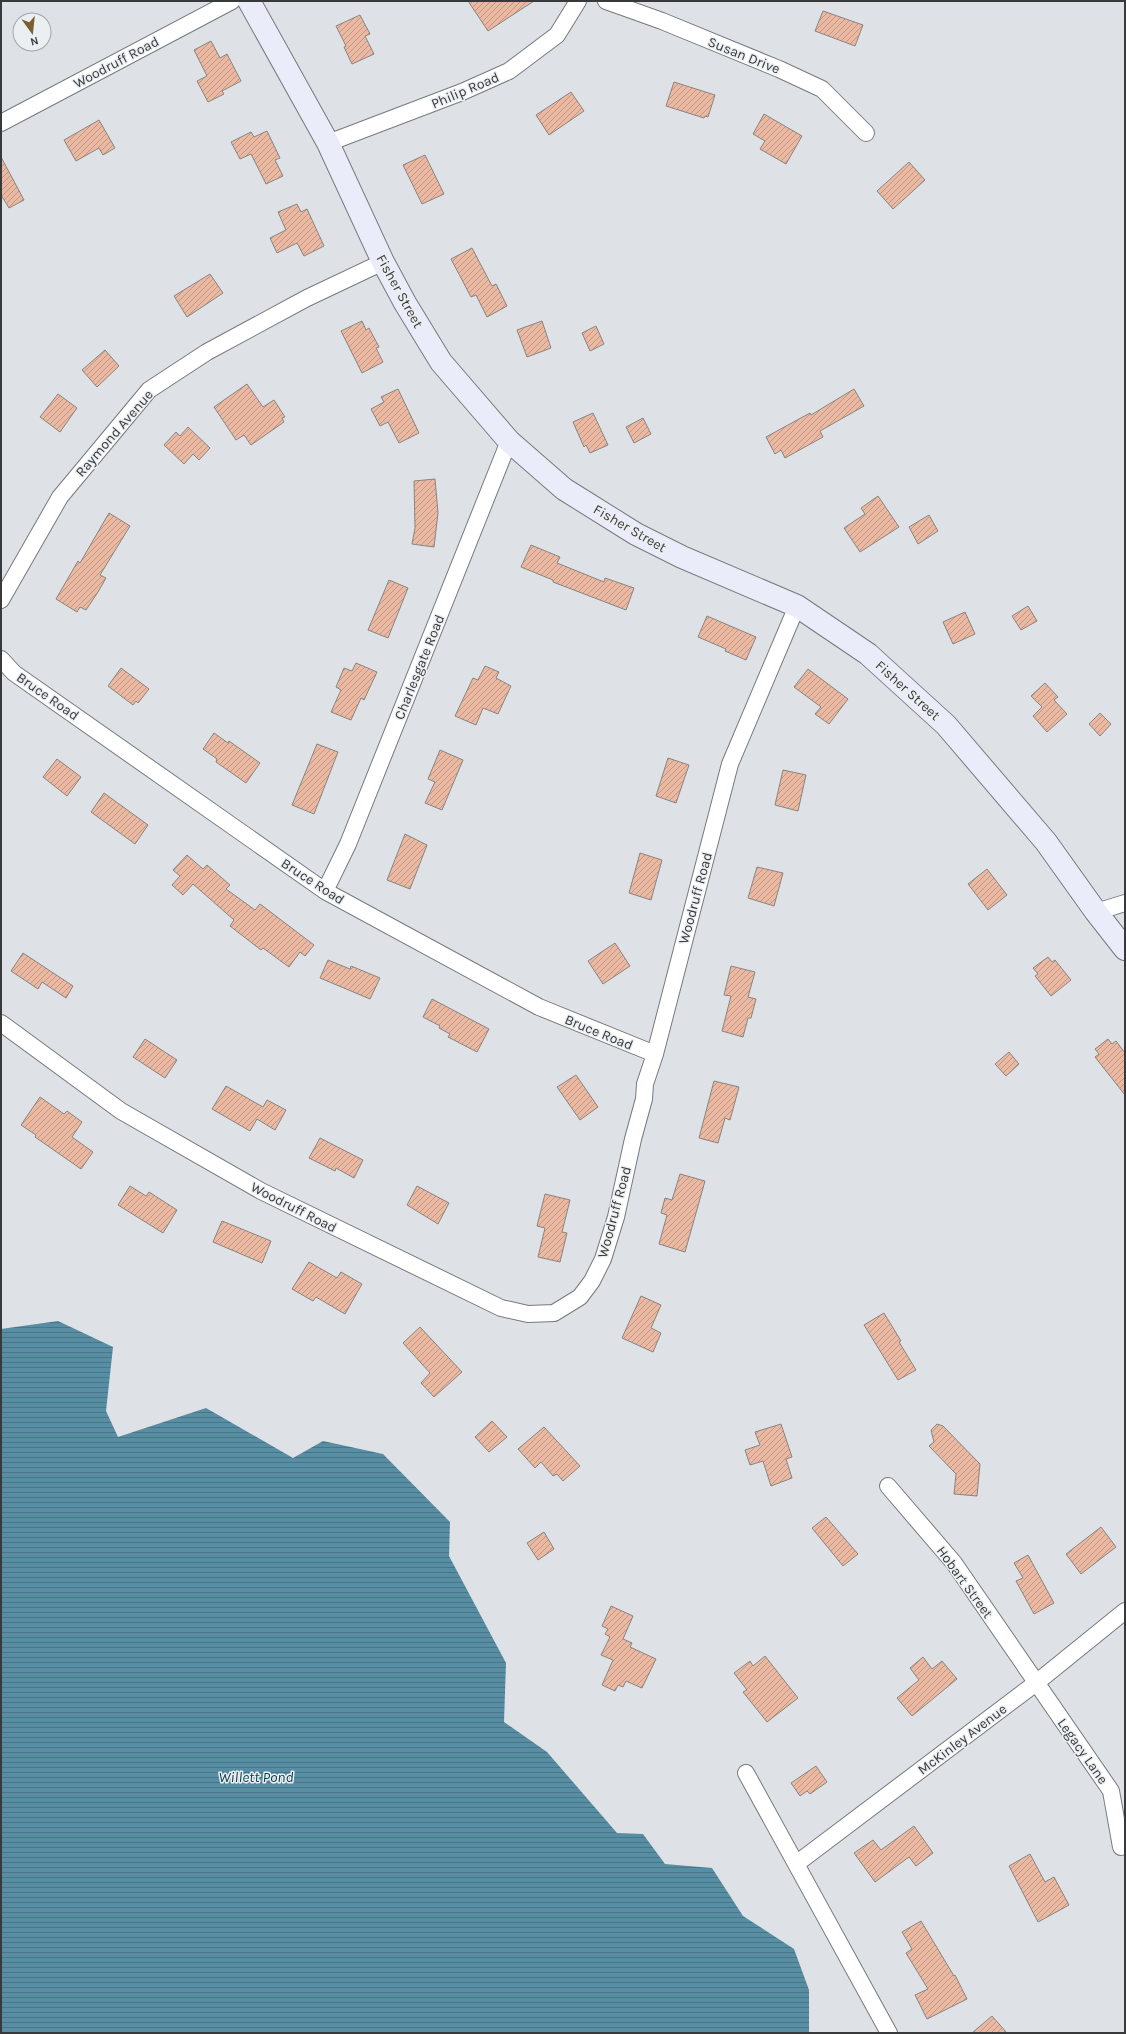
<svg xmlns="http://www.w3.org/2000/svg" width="1126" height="2034" viewBox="0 0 1126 2034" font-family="Karla,sans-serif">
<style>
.water{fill:url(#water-rules)}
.building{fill:url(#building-hatch);stroke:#888481}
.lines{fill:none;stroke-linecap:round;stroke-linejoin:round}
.minor-casing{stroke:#767a7d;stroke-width:18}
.secondary-casing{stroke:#767a7d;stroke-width:24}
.minor{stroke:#fff;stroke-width:16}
.secondary{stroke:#ebecfa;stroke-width:22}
.labels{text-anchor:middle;stroke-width:3;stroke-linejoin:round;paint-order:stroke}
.street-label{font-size:14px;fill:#38393a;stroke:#ebeff2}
.water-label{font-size:15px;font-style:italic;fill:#073a4b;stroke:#ebeff2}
</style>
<defs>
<pattern id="water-rules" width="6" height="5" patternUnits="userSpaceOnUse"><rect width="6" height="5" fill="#578ea4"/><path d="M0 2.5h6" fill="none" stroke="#497587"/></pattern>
<pattern id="building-hatch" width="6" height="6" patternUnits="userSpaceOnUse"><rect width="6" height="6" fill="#ebb9a1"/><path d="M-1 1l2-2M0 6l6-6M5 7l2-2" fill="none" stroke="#bf9784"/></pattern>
</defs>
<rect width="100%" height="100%" fill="#dee1e5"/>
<path class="water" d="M58 1321 113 1347 106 1411 118 1437 206 1408 293 1458 323 1441 383 1454 450 1522 449 1556 506 1663 504 1722 547 1752 617 1833 643 1834 665 1864 712 1868 743 1916 794 1949 809 1990V2033H1V1329Z"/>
<path class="building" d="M468 1H534L488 31Z
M823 11 863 25 855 46 815 31Z
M360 15 370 34 365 36 374 54 352 64 344 47 346 46 336 26Z
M211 41 220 58 227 54 241 81 222 91 224 94 208 102 197 81 207 76 194 50Z
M674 82 715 95 708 117 705 116 704 118 666 106Z
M571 92 584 111 549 135 536 115Z
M764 114 802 136 786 164 760 149 765 141 753 134Z
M99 120 115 148 103 155 99 148 76 161 64 140Z
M267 131 280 158 275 160 283 176 266 184 251 154 240 159 231 142 251 132 254 137Z
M425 155 444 194 422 204 403 165Z
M1 157 24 200 9 208 1 195Z
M909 162 925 180 893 209 877 191Z
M297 204 301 212 307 209 324 246 304 256 297 243 277 253 270 238 286 230 278 212Z
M472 248 492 286 496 284 507 306 487 317 476 295 471 297 451 259Z
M210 274 223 293 187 317 174 296Z
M362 321 366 330 369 328 379 347 376 348 383 362 362 373 341 331Z
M542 321 551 348 527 357 517 330Z
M596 326 604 344 590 351 582 333Z
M105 350 119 366 97 387 82 370Z
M247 384 263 407 274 400 285 417 282 418 284 422 251 445 244 435 236 440 214 407Z
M398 389 419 433 399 443 388 422 380 426 371 409 384 402 381 397Z
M854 389 864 406 820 431 823 437 785 458 781 450 775 454 766 437 810 413 811 415Z
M58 394 77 408 60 432 40 417Z
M593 413 608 445 590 453 586 445 584 447 573 422Z
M643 418 651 434 634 443 626 427Z
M188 427 210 448 199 460 193 454 184 464 164 445 176 432 180 436Z
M435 479 438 513 434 547 412 544 415 528 414 481Z
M878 496 899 527 860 552 844 528 865 514 861 508Z
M109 513 130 526 100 575 106 578 98 592 86 610 80 607 77 612 56 599 78 561 80 563Z
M929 515 938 531 918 544 909 527Z
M531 545 560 557 557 563 604 582 605 578 634 588 626 610 553 582V580L521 567Z
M389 580 408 588 388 638 368 630Z
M1028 606 1037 621 1021 630 1012 616Z
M965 612 975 634 953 644 943 622Z
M707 616 756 637 746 660 725 651 726 649 698 637Z
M356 663 377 672 364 700 361 698 351 720 331 712 341 690 336 687 344 668 352 671Z
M485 666 499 672 496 678 511 686 498 714 483 708 476 725 455 716 473 678 478 680Z
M121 668 149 689 138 703 136 701 133 705 108 686Z
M808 669 848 699 829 724 815 714 821 707 794 687Z
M1045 683 1058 697 1054 700 1067 714 1047 732 1033 716 1042 707 1031 696Z
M1100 713 1111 724 1100 736 1089 724Z
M214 733 228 743 229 741 260 763 246 783 216 762 217 759 203 749Z
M317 744 338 752 314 814 292 805Z
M440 750 463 760 442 810 425 803 435 782 428 779Z
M668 758 689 765 676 803 656 796Z
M57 759 81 777 67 796 43 777Z
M783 770 806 775 798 811 775 805Z
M104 793 148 825 135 844 91 812Z
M405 834 427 845 410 889 387 880Z
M640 853 662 860 651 900 629 893Z
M187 855 203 869 207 865 230 885 226 889 255 910 260 904 314 945 305 956 300 952 289 967 263 948 261 950 230 926 234 920 193 884 183 895 172 885 180 876 173 870Z
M757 867 783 873 774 906 748 898Z
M987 869 1007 895 988 910 968 884Z
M615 943 630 966 603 984 588 961Z
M23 953 73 986 66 998 42 982 38 989 11 971Z
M1048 957 1052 962 1055 960 1071 980 1051 996 1035 976 1038 974 1033 968Z
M328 960 350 969 351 966 380 978 370 999 320 978Z
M731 966 755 972 748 997 756 999 751 1018H748L743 1037 722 1031 731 996 724 995Z
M432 999 489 1029 477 1052 448 1037 450 1034 439 1028 440 1026 423 1017Z
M145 1039 177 1060 165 1078 133 1057Z
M1108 1039 1112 1044 1116 1041 1125 1053V1095L1095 1057 1099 1054 1095 1049Z
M1009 1052 1019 1064 1006 1076 995 1064Z
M576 1075 598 1107 580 1120 557 1087Z
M714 1081 739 1087 730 1120 725 1118 718 1143 699 1138Z
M226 1086 263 1107 267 1100 286 1110 275 1130 257 1119 250 1131 212 1109Z
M40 1097 64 1114 67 1111 82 1122 72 1137 93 1152 81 1169 35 1137 36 1135 21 1125Z
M320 1138 363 1160 354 1178 336 1168 335 1171 309 1158Z
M680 1174 705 1181 685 1252 659 1244 667 1215 661 1213 665 1198 672 1200Z
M130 1186 146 1196 149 1192 177 1210 163 1233 118 1205Z
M417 1186 449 1203 438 1224 407 1205Z
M545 1194 570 1200 562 1232 567 1233 560 1262 538 1257 545 1228 537 1226Z
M222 1221 271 1241 262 1263 213 1242Z
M309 1262 337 1278 341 1272 362 1284 345 1314 316 1297 313 1301 292 1289Z
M641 1296 661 1305 651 1328 661 1333 653 1352 622 1338Z
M884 1313 901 1341 899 1342 916 1370 898 1380 864 1325Z
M420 1327 462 1372 434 1397 421 1383 430 1373 403 1343Z
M492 1421 507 1437 489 1452 475 1437Z
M781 1424 792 1457 786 1459 792 1478 771 1486 763 1461 750 1465 745 1450 760 1445 755 1432Z
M937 1424 943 1426 980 1464 977 1496 954 1494 956 1474 929 1446 934 1442 931 1430Z
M544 1427 580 1466 563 1481 557 1474 553 1476 541 1462 535 1468 518 1449Z
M826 1517 858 1554 843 1566 812 1528Z
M1101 1527 1116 1547 1081 1574 1066 1554Z
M544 1532 554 1549 538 1560 527 1543Z
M1028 1555 1054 1603 1034 1614 1016 1581 1023 1578 1014 1563Z
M611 1606 633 1616 623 1639 632 1643 630 1647 656 1659 642 1688 626 1681 623 1687 618 1685 615 1691 602 1685 613 1660 601 1655 610 1637 605 1634 608 1629 602 1626Z
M765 1656 798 1698 767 1722 743 1692 747 1690 734 1673 750 1661 753 1666Z
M923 1657 932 1669 942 1661 957 1679 912 1716 897 1698 919 1680 910 1668Z
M816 1766 827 1782 810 1794 807 1791 800 1796 791 1783Z
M914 1826 933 1853 916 1866 909 1857 875 1882 854 1853 873 1840 881 1850Z
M1030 1854 1045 1882 1054 1877 1069 1905 1038 1922 1009 1866Z
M921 1921 954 1976 955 1975 967 1999 927 2019 915 1995 928 1989 906 1953 912 1949 902 1932Z
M992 2016 1007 2033H972Z"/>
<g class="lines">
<defs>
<path id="minor" d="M606 1 662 21 779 69 822 89 866 133
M1 123 232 1
M328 143 462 92 509 71 557 35 578 1
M1 600 60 497 149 390 207 352 307 298 383 262
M1 659 14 673 325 891 539 1007 655 1054
M325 891 348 844 509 441
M1096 912 1125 903
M1 1023 121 1111 261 1191 501 1308 528 1314 554 1313 580 1297 592 1281 603 1259 616 1217 633 1139 644 1099 645 1084 655 1054 730 764 797 606
M888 1486 954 1563 1111 1791 1121 1847
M746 1773 889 2033
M796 1864 1036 1683 1125 1611"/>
<path id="secondary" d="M249 1 328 143 383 262 405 303 441 362 509 441 564 489 636 534 682 557 797 606 868 654 946 725 1046 842 1096 912 1125 949"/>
</defs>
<use href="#minor" class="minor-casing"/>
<use href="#secondary" class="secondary-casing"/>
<use href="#minor" class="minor"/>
<use href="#secondary" class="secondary"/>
</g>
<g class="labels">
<g class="street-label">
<text transform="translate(744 55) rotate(22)" y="5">Susan Drive</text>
<text transform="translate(116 62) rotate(-28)" y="5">Woodruff Road</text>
<text transform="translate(465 90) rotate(-23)" y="5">Philip Road</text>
<text transform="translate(400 291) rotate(61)" y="5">Fisher Street</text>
<text transform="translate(114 433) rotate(-49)" y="5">Raymond Avenue</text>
<text transform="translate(630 528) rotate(30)" y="5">Fisher Street</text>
<text transform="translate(419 667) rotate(-68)" y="5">Charlesgate Road</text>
<text transform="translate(908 690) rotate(42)" y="5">Fisher Street</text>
<text transform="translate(48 696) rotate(35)" y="5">Bruce Road</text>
<text transform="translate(313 881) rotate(33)" y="5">Bruce Road</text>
<text transform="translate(695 898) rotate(-75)" y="5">Woodruff Road</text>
<text transform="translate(599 1032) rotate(22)" y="5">Bruce Road</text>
<text transform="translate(294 1207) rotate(27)" y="5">Woodruff Road</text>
<text transform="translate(614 1212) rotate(-75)" y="5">Woodruff Road</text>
<text transform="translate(965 1582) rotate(54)" y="5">Hobart Street</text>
<text transform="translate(962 1739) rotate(-37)" y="5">McKinley Avenue</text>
<text transform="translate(1083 1751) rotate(55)" y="5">Legacy Lane</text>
</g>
<g class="water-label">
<text x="256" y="1782">Willett Pond</text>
</g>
</g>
<rect width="1126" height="2034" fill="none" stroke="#38393a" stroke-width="4"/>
<g transform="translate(32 32) rotate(165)"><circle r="19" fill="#ebeff2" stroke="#a3a6a8"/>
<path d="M0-3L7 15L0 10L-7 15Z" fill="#7a5f31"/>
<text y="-6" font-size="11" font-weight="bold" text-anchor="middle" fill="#38393a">N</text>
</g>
</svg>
